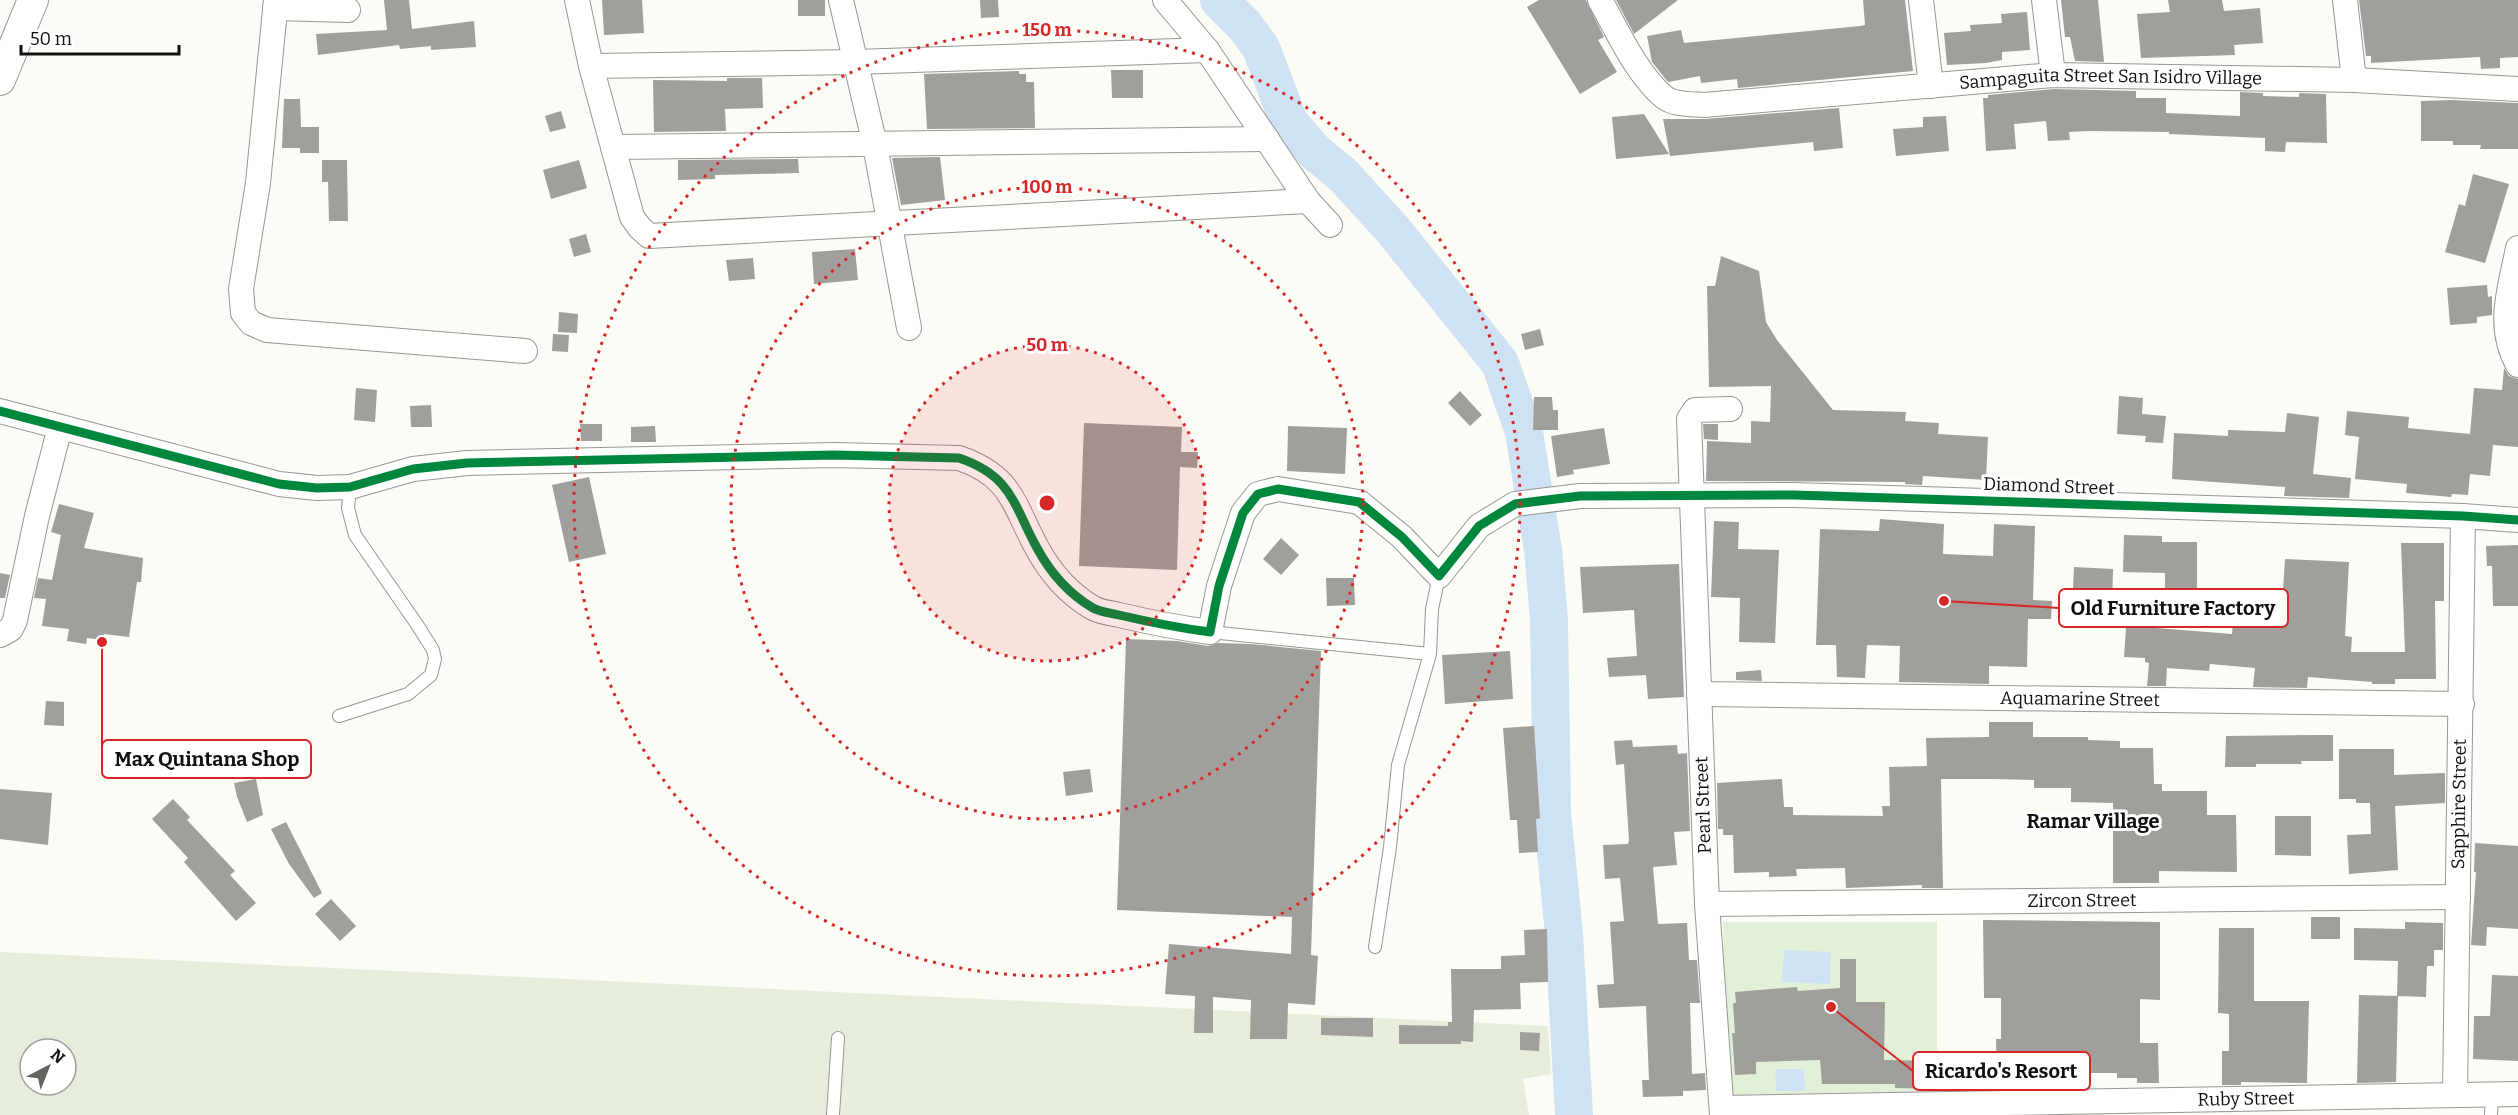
<svg xmlns="http://www.w3.org/2000/svg" width="2518" height="1115" viewBox="0 0 2518 1115" font-family="Bitter,serif">
<style>
.green{fill:#e3f0d8}
.cemetery{fill:#e6eddb;fill-rule:evenodd}
.water{fill:#cfe2f3}
.lines{fill:none;stroke-linecap:round;stroke-linejoin:round}
.river{stroke:#cfe2f3;stroke-width:38}
.building{fill:#a09f9b}
.service-casing{stroke:#969694;stroke-width:14}
.minor-casing{stroke:#969694;stroke-width:26}
.tertiary-casing{stroke:#969694;stroke-width:32}
.service{stroke:#fffffe;stroke-width:12}
.minor{stroke:#fffffe;stroke-width:24}
.tertiary{stroke:#fffffe;stroke-width:30}
.cycleway-casing{stroke:#fff;stroke-width:13}
.cycleway{stroke:#00873e;stroke-width:9}
.ring{fill:none;stroke:#d62828;stroke-width:3;stroke-dasharray:3 6}
.labels{text-anchor:middle;stroke-width:6;stroke-linejoin:round;paint-order:stroke}
.street-label{font-size:18px;fill:#101010;stroke:#fff}
.neighbourhood-label{font-size:20px;font-weight:bold;fill:#101010;stroke:#fff}
.centre{fill:#d62828;stroke:#fff;stroke-width:3}
.ring-label{font-size:18px;text-anchor:middle;font-weight:bold;fill:#d62828;stroke:#fff;stroke-width:6;stroke-linejoin:round;paint-order:stroke}
.leader{fill:none;stroke:#d62828;stroke-width:2}
.callout-dot{fill:#d62828;stroke:#fff;stroke-width:2}
.callout{fill:#fff;stroke:#d62828;stroke-width:2}
.callout-label{font-size:20px;text-anchor:middle;font-weight:bold;fill:#101010}
</style>
<rect width="100%" height="100%" fill="#fcfcf6"/>
<path class="green" d="M1723 922H1937V1092L1727 1095Z"/>
<path class="cemetery" d="M0 952 1548 1026 1551 1074 1523 1079 1529 1115H0ZM30 1049H66V1085H30Z"/>
<path class="water" d="M1784 950 1831 952 1830 984 1782 982Z
M1775 1069H1804L1805 1091H1776Z"/>
<g class="lines">
<path class="river" d="M1219 0 1245 26 1261 48 1289 122 1314 151 1343 175 1393 230 1500 363 1524 432 1543 550 1549 619 1552 812 1564 934 1574 1115"/>
</g>
<path class="building" d="M384 0H409L412 29 474 21 476 47 431 50V46L400 49 399 45 318 55 316 34 387 30Z
M602 0H642L644 33 604 35Z
M798 0H825V16H798Z
M980 0H998L999 17 981 18Z
M1539 0H1586L1604 37 1598 40 1617 72 1580 94 1527 7Z
M1616 0H1678L1634 34Z
M1863 0H1905L1913 71 1738 88 1737 79 1701 83 1700 76 1668 82 1652 62 1647 36 1681 30 1684 43 1860 26 1865 25Z
M2061 0H2098L2104 62 2075 61 2070 37H2065Z
M2168 0H2222L2224 11 2260 8 2263 43 2234 45 2235 55 2141 58 2137 14 2170 12Z
M2359 0H2518V57L2500 58V68L2481 69 2480 57 2371 63V56H2366Z
M2027 12 2030 50 2002 52V60L1986 63 1947 65 1944 33 1971 31 1970 25 2002 23 2001 14Z
M1111 70H1143V98H1112Z
M1019 71V74H1026V82H1034L1035 128 927 129 924 74Z
M727 78H762L763 108 725 109 726 131 654 132 653 80 727 81Z
M2054 89 2136 91V98H2166V113L2240 116V92L2263 93V96L2299 97V93L2326 94 2327 143 2286 142 2285 152 2265 151V138L2169 134V132L2088 131 2069 132 2070 140 2048 141 2046 121 2014 124 2016 149 1986 151 1983 98H1988V95Z
M284 99H300L301 127H319V153H300V148H282Z
M2452 100 2518 103V149H2480L2481 145H2453V141H2421V101Z
M1839 108 1843 148 1814 151 1813 142 1670 156 1663 119H1705Z
M561 111 566 128 550 132 545 116Z
M1644 114 1669 154 1616 159 1612 117Z
M1946 116 1949 151 1896 156 1893 129 1923 127V117Z
M940 157 945 200 901 205 892 158Z
M798 159 799 173 715 175V179L678 180V160Z
M322 160H347L348 221H329L328 182H322Z
M579 160 587 188 551 199 543 170Z
M2473 174 2509 184 2485 263 2445 252 2459 204 2465 206Z
M586 234 591 252 574 257 569 239Z
M855 249 858 280 814 284 812 252Z
M1721 256 1759 271 1766 322 1777 340 1833 410 1906 412 1905 421 1939 423 1938 434 1988 437 1986 480 1923 476 1922 485 1905 484V482L1706 481 1707 441 1751 443V421L1770 422 1771 386 1709 387 1707 286H1715Z
M753 258 755 279 729 281 726 260Z
M2487 285 2488 297 2492 296V315L2477 317V323L2450 325 2447 288Z
M559 312 578 314 577 333 558 332Z
M1540 329 1544 345 1525 350 1521 334Z
M553 334 569 335 568 352 552 351Z
M2504 368 2509 376 2518 379V447L2493 445 2490 476 2470 474 2468 495 2452 494 2451 497 2406 493 2407 484 2355 479 2359 437 2345 435 2347 411 2409 417 2408 428 2470 434 2474 388 2502 390Z
M356 388 377 390 375 422 354 420Z
M1460 391 1482 415 1470 426 1448 403Z
M2119 396 2143 398 2142 414 2166 416 2163 443 2145 442 2146 436 2117 434Z
M1534 397H1552L1553 410H1558V430H1533Z
M431 405 432 427H411L410 406Z
M2287 413 2319 417 2313 474 2351 478 2349 498 2284 496 2285 487 2172 479 2174 433 2228 436V430L2285 432Z
M1084 423 1182 427 1181 452H1198L1197 468 1180 467 1177 570 1079 566Z
M580 424H602V441H581Z
M1703 424H1718V440L1704 439Z
M655 426 656 442H631V427Z
M1288 426 1347 428 1345 474 1287 471Z
M1604 428 1610 464 1573 470 1574 474 1557 477 1551 436Z
M589 477 606 554 569 562 552 485Z
M59 504 94 513 84 548 143 558 141 582H137L129 637 104 634 103 640 87 638 86 644 67 641 69 629 42 626 46 599 34 598 38 578 52 580 61 535 51 532Z
M1880 519 1944 524 1943 554 1993 556 1994 524 2035 526 2033 600 2052 601 2051 619H2028L2027 667 1989 666V684L1899 682 1900 646 1867 645 1865 678 1837 677 1836 645H1816L1820 529 1879 531Z
M1714 521 1739 522 1738 549 1779 550 1775 643 1739 642 1740 598 1711 597Z
M2124 535 2162 536V542H2197V589H2165V573L2123 572Z
M1281 538 1299 555 1281 575 1263 559Z
M2401 543H2444V601H2435L2436 679H2395V684H2372V682L2308 677 2307 688 2253 687 2255 668 2210 664 2209 671 2167 668 2166 686H2147L2149 663 2145 662V658L2124 657 2127 613 2145 615 2144 627 2232 634 2233 622 2274 626V620H2281L2285 559 2349 562 2345 636 2352 637 2351 652H2405Z
M2518 545V606H2493L2492 566H2487L2486 546Z
M1679 564 1684 697 1648 699 1646 675 1609 677 1607 658 1637 656 1634 610 1583 613 1580 567Z
M2074 567 2113 569 2112 610 2072 608Z
M0 573 10 575 5 598H0Z
M1326 578H1354L1355 605 1327 606Z
M1126 639 1177 641 1208 646 1218 643 1251 644 1321 651 1311 955 1318 956 1315 1005 1288 1003 1287 1039H1250L1251 1000 1213 997V1033H1194L1195 996 1165 994 1169 944 1291 954 1292 917 1117 910Z
M1510 651 1513 699 1445 704 1442 655Z
M1761 670 1762 681 1736 680V672Z
M46 701 64 702V726L44 725Z
M1989 722H2033V737H2088V740L2120 741V748H2153L2154 784H2162V791H2207V815H2236L2237 872 2159 871V883H2113V803L2071 802V788H2034V780L1994 779H1941L1943 888H1922V885L1846 888 1845 868 1796 869 1797 876 1769 877V872L1734 873 1733 835H1723V829H1718L1717 783 1782 779 1784 807H1793V815L1883 816 1882 806H1890L1889 767 1927 766 1926 738 1989 737Z
M1534 726 1540 818 1536 819 1538 852 1519 853 1517 820H1510L1503 728Z
M2317 735H2333V761H2301L2302 764H2256V767H2225L2226 736Z
M1632 740 1633 747 1677 745 1678 754 1687 753 1690 831 1674 832 1677 865 1653 867 1658 924 1687 923 1689 960H1697L1700 1003H1690L1692 1074 1705 1073 1706 1090 1683 1091V1096L1643 1097 1642 1080H1649L1646 1006 1599 1008 1597 985 1614 984 1610 922 1624 921 1620 878 1605 879 1603 845 1628 844 1629 840 1624 764 1616 765 1614 741Z
M2339 749H2394V775L2445 773V803L2395 806 2398 870 2349 874 2347 835 2371 834 2370 803H2356V799H2339Z
M1090 769 1093 792 1066 796 1063 772Z
M256 779 263 815 247 822 237 797 234 783Z
M0 789 52 793 48 845 0 839Z
M173 799 190 817 187 820 235 871 230 875 256 903 236 921 184 862 188 858 152 819Z
M2275 816H2311V856L2275 855Z
M286 822 322 893 314 898 289 864 271 829Z
M2475 843 2518 846V929L2487 927 2486 946 2471 945 2476 872H2474Z
M331 899 356 926 340 941 315 914Z
M2311 917H2340V939H2311Z
M1983 920 2160 922V1000L2140 999V1043H2158L2159 1083H2137V1078H2117V1073H2027V1082L1997 1081 1996 1039H2001V998H1984Z
M2405 922 2443 923V950H2434V966H2427L2426 997 2397 996 2398 961 2354 960V928L2405 929Z
M2219 928H2254V1001H2309L2307 1083 2241 1082V1085H2222V1051H2229V1014L2218 1013Z
M1547 929 1548 982 1520 983 1521 1009 1474 1010 1473 1042 1461 1041V1044H1399V1025L1448 1026V1022H1452L1451 969H1501V956L1525 955 1524 930Z
M1840 959H1856V1002H1885L1884 1060 1939 1061 1938 1089 1895 1088V1084H1822L1820 1060 1756 1062V1074L1735 1075 1732 1033H1735L1733 1003H1736L1735 992 1797 987 1798 991 1840 988Z
M2492 975 2518 976V1061L2473 1059 2474 1016H2490Z
M2359 995 2398 996 2396 1082 2357 1083Z
M1321 1018H1373V1037L1321 1035Z
M1520 1032 1540 1033 1539 1051 1520 1050Z"/>
<g class="lines">
<defs>
<path id="service" d="M1210 632 1430 654
M339 716 408 694 431 675 435 659 433 650 418 626 355 535 348 508 350 487
M1375 947 1390 847 1398 765 1430 654 1432 609 1439 576
M833 1115 838 1038
M2491 1115 2492 1095"/>
<g id="minor">
<path d="M276 0 258 183 241 289 243 313 251 323 267 330 525 351"/>
<path d="M577 0 591 66 632 217 640 228 649 236 1308 201"/>
<path d="M841 0 875 145 909 328"/>
<path d="M1165 0 1207 50 1308 201 1330 225"/>
<path id="s1" d="M1600 0C1617 30 1637 75 1664 97 1674 105 1691 104 1704 105L2053 75 2354 80 2518 89"/>
<path d="M1921 0 1931 86"/>
<path d="M2044 0 2053 75"/>
<path d="M2345 0 2354 80"/>
<path d="M275 8 348 10"/>
<path d="M591 66 855 62 1207 50"/>
<path d="M613 147 1267 139"/>
<path d="M2518 248C2510 289 2496 326 2518 365"/>
<path d="M0 411 279 484 317 488 350 487 413 469 467 463 834 455 959 458C1012 476 1013 504 1037 548 1050 572 1069 594 1093 608 1100 612 1111 613 1119 615 1149 622 1179 628 1210 632L1219 586 1243 513 1258 494 1278 489 1359 502 1402 537 1439 576 1479 526 1515 504 1580 496 1794 495 2463 516 2518 520"/>
<path d="M0 635 11 629 15 620 37 516 60 427"/>
<path id="s2" d="M1699 694 2462 704"/>
<path id="s3" d="M1707 904 2458 897"/>
<path id="s4" d="M2455 1094 2463 516"/>
<path id="s5" d="M1722 1108 2518 1094"/>
<path d="M1722 1115 1707 904 1689 419 1695 410 1730 409"/>
</g>
<path id="tertiary" d="M0 80 33 0"/>
</defs>
<use href="#service" class="service-casing"/>
<use href="#minor" class="minor-casing"/>
<use href="#tertiary" class="tertiary-casing"/>
<use href="#service" class="service"/>
<use href="#minor" class="minor"/>
<use href="#tertiary" class="tertiary"/>
<defs>
<path id="cycleway" d="M0 411 279 484 317 488 350 487 413 469 467 463 834 455 959 458C1012 476 1013 504 1037 548 1050 572 1069 594 1093 608 1100 612 1111 613 1119 615 1149 622 1179 628 1210 632L1219 586 1243 513 1258 494 1278 489 1359 502 1402 537 1439 576 1479 526 1515 504 1580 496 1794 495 2463 516 2518 520"/>
</defs>
<use href="#cycleway" class="cycleway-casing"/>
<use href="#cycleway" class="cycleway"/>
</g>
<circle cx="1047" cy="503" r="158" fill="#d62828" fill-opacity=".12"/>
<g class="ring">
<circle cx="1047" cy="503" r="158"/>
<circle cx="1047" cy="503" r="316"/>
<circle cx="1047" cy="503" r="473"/>
</g>
<g class="labels">
<g class="street-label">
<text dy="6" stroke="none"><textPath href="#s1" startOffset="566">Sampaguita Street San Isidro Village</textPath></text>
<text transform="translate(2049 486) rotate(2)" y="6">Diamond Street</text>
<text dy="6" stroke="none"><textPath href="#s2" startOffset="381">Aquamarine Street</textPath></text>
<text transform="translate(1703 805) rotate(-92)" y="6">Pearl Street</text>
<text dy="6" stroke="none"><textPath href="#s4" startOffset="290">Sapphire Street</textPath></text>
<text dy="6" stroke="none"><textPath href="#s3" startOffset="375">Zircon Street</textPath></text>
<text dy="6" stroke="none"><textPath href="#s5" startOffset="524">Ruby Street</textPath></text>
</g>
<g class="neighbourhood-label">
<text x="2093" y="828">Ramar Village</text>
</g>
</g>
<circle cx="1047" cy="503" r="9" class="centre"/>
<g class="ring-label">
<text x="1047" y="36">150 m</text>
<text x="1047" y="193">100 m</text>
<text x="1047" y="351">50 m</text>
</g>
<path class="leader" d="M1944 601L2059 608M102 642L102 759M1831 1007L1913 1071"/>
<g class="callout-dot">
<circle cx="1944" cy="601" r="6"/>
<circle cx="102" cy="642" r="6"/>
<circle cx="1831" cy="1007" r="6"/>
</g>
<g class="callout">
<rect x="2059" y="589" width="229" height="38" rx="6"/>
<rect x="102" y="740" width="209" height="38" rx="6"/>
<rect x="1913" y="1052" width="177" height="38" rx="6"/>
</g>
<g class="callout-label">
<text x="2173" y="615">Old Furniture Factory</text>
<text x="207" y="766">Max Quintana Shop</text>
<text x="2001" y="1078">Ricardo's Resort</text>
</g>
<g transform="translate(48 1067) rotate(42)"><circle r="28" fill="#ffffff" stroke="#9f9f9f" stroke-width="1.5"/>
<path d="M0-4.5L10 22L0 15L-10 22Z" fill="#636360"/>
<text y="-9" font-size="16" font-weight="bold" text-anchor="middle" fill="#101010">N</text>
</g>
<path d="M21 45v9h158v-9" fill="none" stroke="#101010" stroke-width="3"/>
<text x="30" y="45" font-size="18" fill="#101010" stroke="#ffffff" stroke-width="4.5" paint-order="stroke">50 m</text>
</svg>
